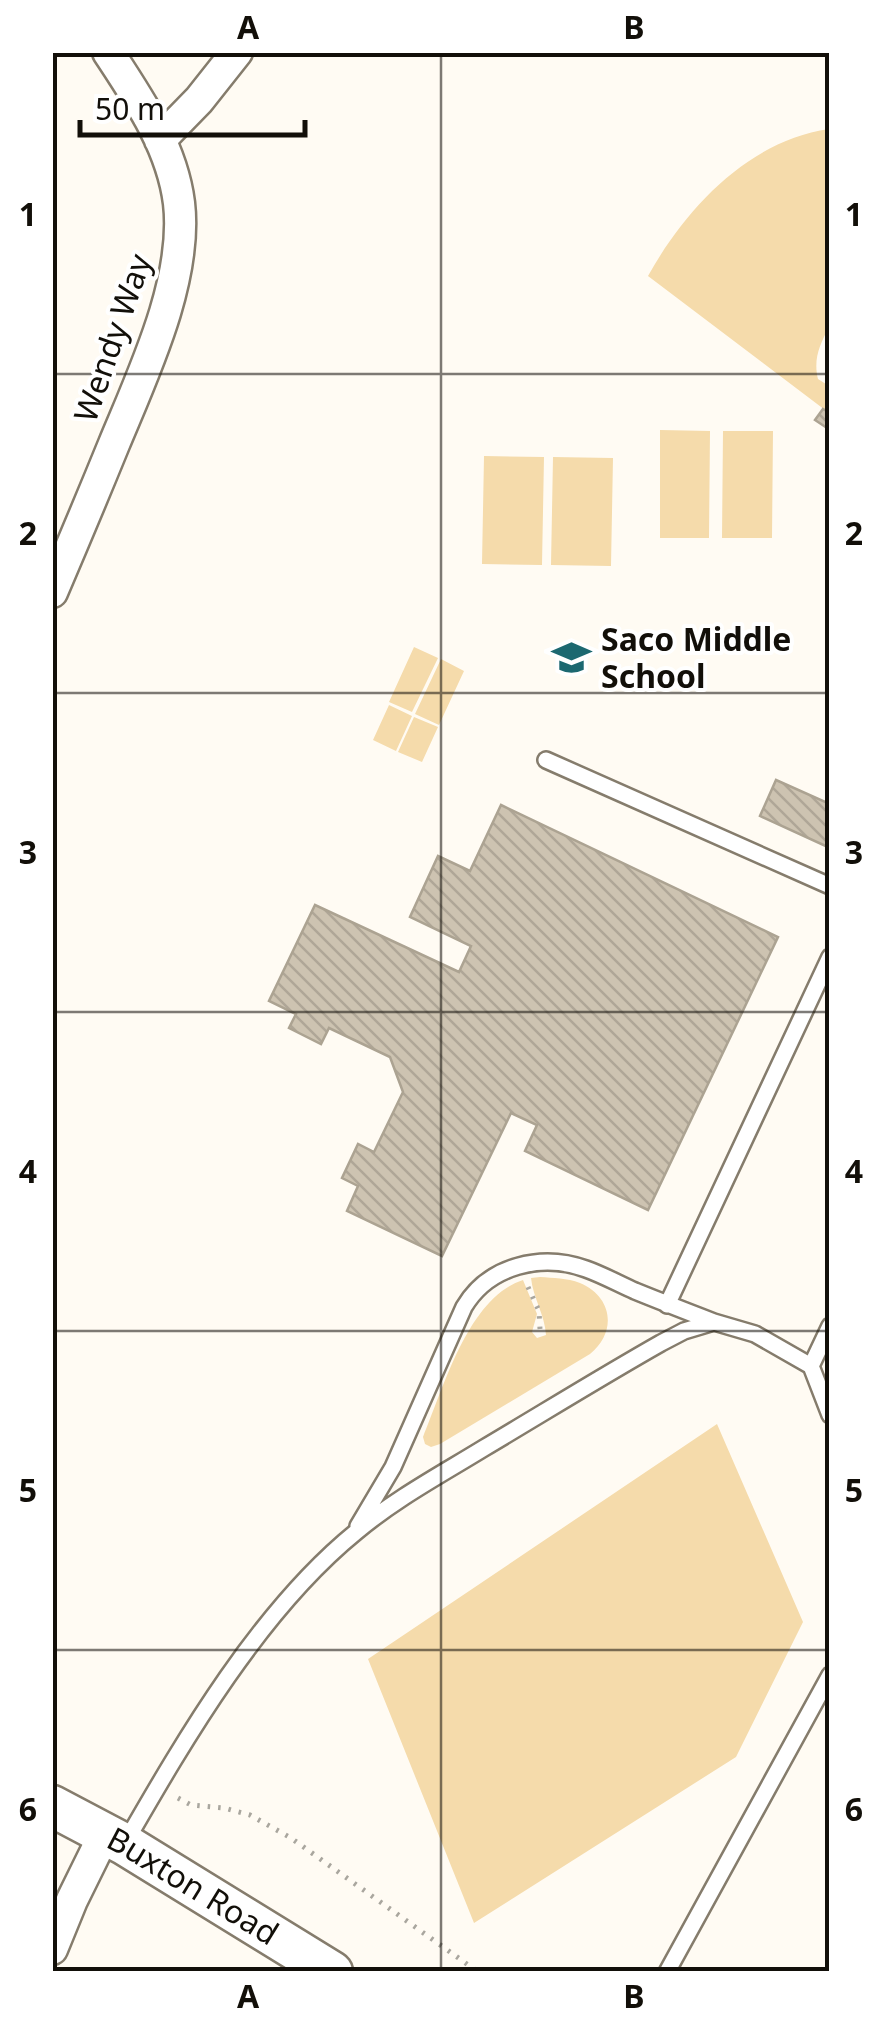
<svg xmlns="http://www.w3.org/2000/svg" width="882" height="2024" viewBox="0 0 882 2024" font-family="'Noto Sans',sans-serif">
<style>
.green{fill:#f5dbab}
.building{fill:url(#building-back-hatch);stroke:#aca392;stroke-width:2.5}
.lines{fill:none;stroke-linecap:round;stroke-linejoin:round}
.service-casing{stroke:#857c6c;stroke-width:20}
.minor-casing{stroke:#857c6c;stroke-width:35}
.secondary-casing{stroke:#857c6c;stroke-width:45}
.path{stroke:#a9a69e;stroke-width:5;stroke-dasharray:2.5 8;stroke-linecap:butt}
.service{stroke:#fff;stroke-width:15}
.minor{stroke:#fff;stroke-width:30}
.secondary{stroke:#fff;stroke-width:40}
.grid{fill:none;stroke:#120f09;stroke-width:2.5;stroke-opacity:0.55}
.labels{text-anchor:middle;stroke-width:8;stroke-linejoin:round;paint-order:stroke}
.street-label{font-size:32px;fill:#120f09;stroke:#fff}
.poi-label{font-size:32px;font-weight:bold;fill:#120f09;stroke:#fff;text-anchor:start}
.neatline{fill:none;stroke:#120f09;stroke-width:4}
.grid-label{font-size:32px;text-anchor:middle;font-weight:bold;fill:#120f09}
</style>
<defs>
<pattern id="building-back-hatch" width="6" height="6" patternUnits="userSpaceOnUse" patternTransform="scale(2.5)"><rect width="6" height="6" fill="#cdc3b1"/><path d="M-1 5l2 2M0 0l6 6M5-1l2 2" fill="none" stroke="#afa697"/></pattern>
</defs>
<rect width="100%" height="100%" fill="#fffbf3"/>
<path class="green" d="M829 129V327C820 344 813 359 818 379L829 386V413L648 276C686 208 748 141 829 129Z
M660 430 710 431 709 538H660Z
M723 431H773L772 538H722Z
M484 456 544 457 542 565 482 564Z
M553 457 613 458 611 566 551 565Z
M414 647 438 658 412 712 389 702Z
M441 659 464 671 439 725 415 714Z
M389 705 412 716 396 751 373 740Z
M414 717 438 727 422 762 398 752Z
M540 1277C553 1278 567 1278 580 1283 613 1297 617 1332 590 1354L440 1444 431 1447 425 1444 423 1437C444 1387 468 1298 523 1280L537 1314 532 1332 537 1338 546 1335C545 1315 533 1298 531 1278Z
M717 1424 803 1622 736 1757 474 1923 368 1659Z"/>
<path class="building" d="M823 409 830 413V430L815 420Z
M776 780 830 804V848L760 816Z
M501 805 778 937 648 1210 525 1151 537 1125 511 1113 442 1256 347 1211 358 1186 342 1178 358 1144 374 1152 403 1092 390 1057 329 1028 321 1044 289 1028 296 1014 269 1001 315 905 459 972 471 946 410 917 438 856 470 871Z"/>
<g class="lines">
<defs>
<path id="service" d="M546 760 830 886
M667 1305 830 957
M811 1366 830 1326
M358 1526 393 1467 464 1307C489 1265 542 1253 586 1269 603 1275 619 1284 635 1291 662 1302 688 1312 714 1322
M125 1843C186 1737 260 1610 356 1532 395 1499 440 1475 484 1448 543 1413 601 1377 661 1343L684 1331 714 1322 755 1334 811 1366 830 1415
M667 1972 830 1675"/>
<path id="minor" d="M160 140 199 100 237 52
M52 592C73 543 94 493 114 444 143 374 188 280 179 203 172 147 139 99 108 52
M52 1949 72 1900 104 1835"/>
<g id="secondary">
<path id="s1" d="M52 1806 124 1844 332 1972"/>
</g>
</defs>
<use href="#service" class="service-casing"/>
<use href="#minor" class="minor-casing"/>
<use href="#secondary" class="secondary-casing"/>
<path class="path" d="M528 1287 539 1311 540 1329
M178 1798 191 1805 224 1808 250 1815 291 1838 478 1972"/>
<use href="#service" class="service"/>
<use href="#minor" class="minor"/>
<use href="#secondary" class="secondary"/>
</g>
<path class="grid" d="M441 52V1972M52 374H830M52 693H830M52 1012H830M52 1331H830M52 1650H830"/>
<defs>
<symbol id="school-bare" viewBox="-9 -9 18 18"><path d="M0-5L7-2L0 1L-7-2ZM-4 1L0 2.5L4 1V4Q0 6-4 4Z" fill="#1c6870" stroke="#fff" stroke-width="2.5" paint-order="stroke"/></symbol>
</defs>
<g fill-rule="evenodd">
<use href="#school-bare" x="544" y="630" width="55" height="55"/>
</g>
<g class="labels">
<g class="street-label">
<text transform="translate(113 338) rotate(-71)" y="11">Wendy Way</text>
<text dy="11" stroke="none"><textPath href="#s1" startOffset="162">Buxton Road</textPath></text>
</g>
<g class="poi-label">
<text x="601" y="651">Saco Middle<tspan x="601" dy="37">School</tspan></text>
</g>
</g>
<rect width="882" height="2024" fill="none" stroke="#ffffff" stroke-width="110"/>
<path d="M80 120v15h225v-15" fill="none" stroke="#120f09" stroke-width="5"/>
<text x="95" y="120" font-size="30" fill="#120f09" stroke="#ffffff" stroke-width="8" paint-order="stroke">50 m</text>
<rect x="55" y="55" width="772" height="1914" class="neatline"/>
<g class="grid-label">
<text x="248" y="39">A</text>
<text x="634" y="39">B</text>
<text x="28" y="226">1</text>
<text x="854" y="226">1</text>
<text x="28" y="545">2</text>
<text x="854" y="545">2</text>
<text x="28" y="864">3</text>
<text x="854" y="864">3</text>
<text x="28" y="1183">4</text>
<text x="854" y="1183">4</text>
<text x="28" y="1502">5</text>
<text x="854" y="1502">5</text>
<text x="28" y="1821">6</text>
<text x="854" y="1821">6</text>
<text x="248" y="2008">A</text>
<text x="634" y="2008">B</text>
</g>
</svg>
